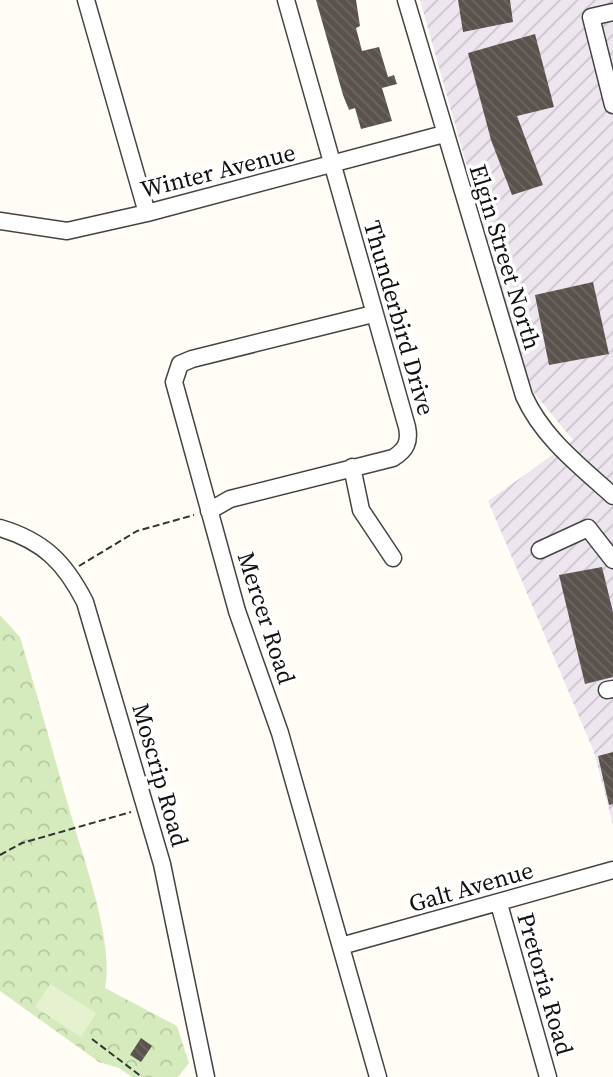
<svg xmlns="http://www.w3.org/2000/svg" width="613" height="1077" viewBox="0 0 613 1077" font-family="'Source Serif 4',serif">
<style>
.industrial{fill:url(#industrial-furrows)}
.park{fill:url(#park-crowns)}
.pitch{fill:#e6f2cf}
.building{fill:url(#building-back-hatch)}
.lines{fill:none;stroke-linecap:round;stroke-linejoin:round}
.minor-casing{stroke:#444;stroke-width:19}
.path{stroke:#333;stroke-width:2;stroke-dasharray:7 3.5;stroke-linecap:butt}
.minor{stroke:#fff;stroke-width:16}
.labels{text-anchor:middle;stroke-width:7;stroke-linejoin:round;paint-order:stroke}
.street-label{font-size:24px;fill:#111;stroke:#fff}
</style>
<defs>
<pattern id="industrial-furrows" width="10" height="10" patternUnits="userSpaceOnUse" patternTransform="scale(1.75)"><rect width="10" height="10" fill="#eee6ef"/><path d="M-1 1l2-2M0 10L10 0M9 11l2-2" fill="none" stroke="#cbc4cc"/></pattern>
<pattern id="park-crowns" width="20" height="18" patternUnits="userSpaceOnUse" patternTransform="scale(1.75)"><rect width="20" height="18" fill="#d5ebbd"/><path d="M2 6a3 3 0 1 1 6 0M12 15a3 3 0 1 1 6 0" fill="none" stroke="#b6c8a1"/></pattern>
<pattern id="building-back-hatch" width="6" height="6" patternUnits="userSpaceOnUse" patternTransform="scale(1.75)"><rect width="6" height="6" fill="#5a524d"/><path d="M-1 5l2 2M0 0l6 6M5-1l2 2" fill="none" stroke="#6d6662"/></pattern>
</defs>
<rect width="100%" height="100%" fill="#fffdf5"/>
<path class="industrial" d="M420 0H613V825L594 752 488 501 573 440 529 387Z"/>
<path class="park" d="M0 615 20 637C38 698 55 760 73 822 86 866 114 944 105 988L177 1026 189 1063 178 1077H132L119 1068 99 1062 0 991Z"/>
<path class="pitch" d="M50 984 96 1013 81 1037 35 1007Z"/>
<path class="building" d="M316 0H356L360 26 356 28 362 51 379 47 388 77 394 75 397 84 382 88 392 121 361 129 355 108 349 110 343 95Z
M458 0H510L513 22 463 32Z
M535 34 554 107 517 116 543 185 512 195 491 140 468 53Z
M593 282 609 354 549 365 535 295Z
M602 567 613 612V677L585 684 559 575Z
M613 752V804L609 805 598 756Z
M141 1038 152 1046 141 1062 130 1055Z"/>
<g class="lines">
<defs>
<path id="minor" d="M86 0 147 213
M406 0 524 396C543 438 579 465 613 496
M613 12 591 17 613 105
M0 221 67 231 147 213 444 134
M373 314 192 359 180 364 174 382 237 611 280 733 378 1077
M352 467 361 510 393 558
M209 511 230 499 393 458C406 450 410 442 407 427L286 0
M0 528C44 541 65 563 85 602L162 864 206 1077
M540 550 588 528 613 560
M607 690 613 689
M499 904 548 1077
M341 946 613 870"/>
</defs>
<use href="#minor" class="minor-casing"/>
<path class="path" d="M79 566 137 531 194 515
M0 855 22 843 131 812
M92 1039 142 1077"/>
<use href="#minor" class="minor"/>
</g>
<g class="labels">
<g class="street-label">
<text transform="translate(218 171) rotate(-14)" y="8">Winter Avenue</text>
<text transform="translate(505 257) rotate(73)" y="8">Elgin Street North</text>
<text transform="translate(399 318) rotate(74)" y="8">Thunderbird Drive</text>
<text transform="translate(266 618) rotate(72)" y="8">Mercer Road</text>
<text transform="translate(160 775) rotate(74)" y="8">Moscrip Road</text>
<text transform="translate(471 887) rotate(-16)" y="8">Galt Avenue</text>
<text transform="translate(545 984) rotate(74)" y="8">Pretoria Road</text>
</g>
</g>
</svg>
